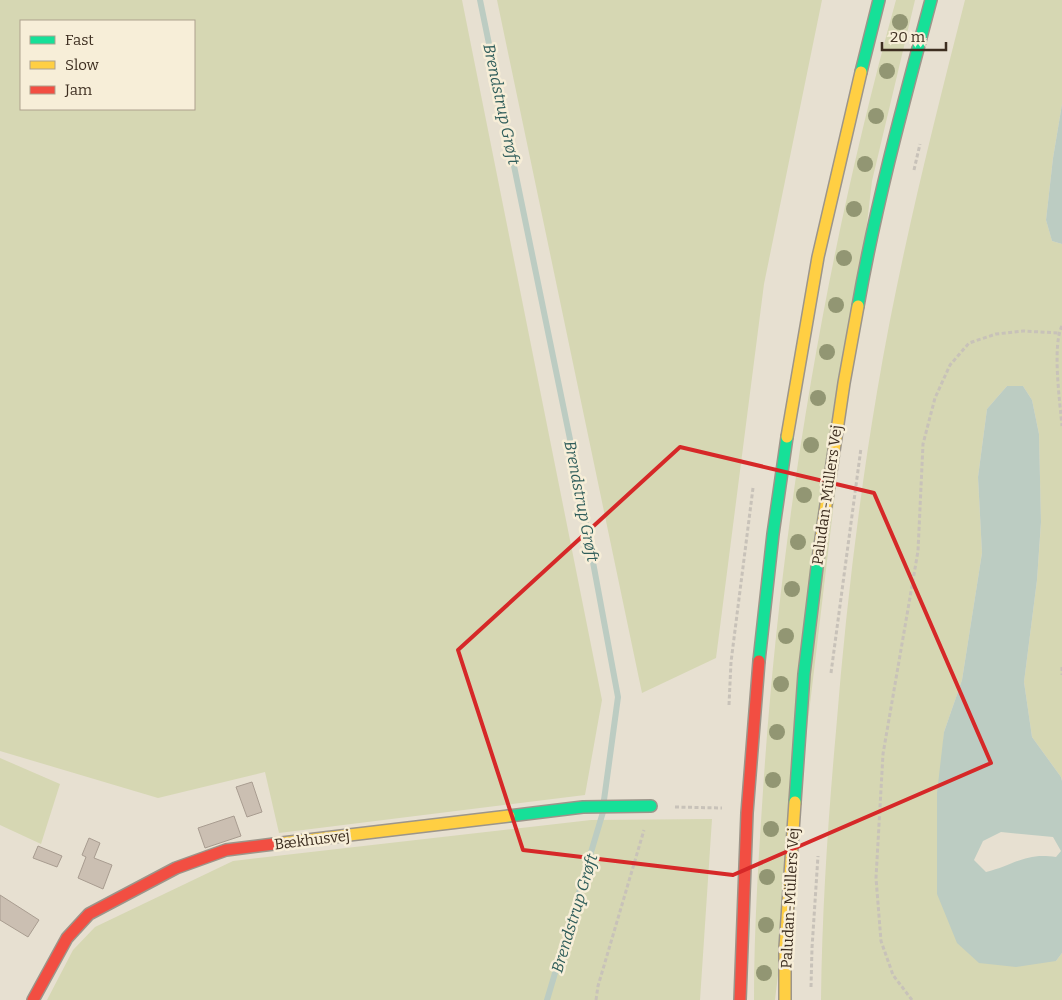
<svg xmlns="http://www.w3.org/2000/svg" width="1062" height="1000" viewBox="0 0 1062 1000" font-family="Bitter,serif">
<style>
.green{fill:#d6d7b3;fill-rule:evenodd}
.water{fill:#bcccc2;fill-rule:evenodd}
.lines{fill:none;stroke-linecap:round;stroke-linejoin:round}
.stream{stroke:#bcccc2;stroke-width:6}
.building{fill:#cbbfb2;stroke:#a89c90}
.fast-casing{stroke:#9c958a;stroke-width:14}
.slow-casing{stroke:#9c958a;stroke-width:14}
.jam-casing{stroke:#9c958a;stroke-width:14}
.path{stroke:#c8c2b9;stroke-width:3;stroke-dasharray:4 2.5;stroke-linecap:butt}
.fast{stroke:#16e098;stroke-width:11}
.slow{stroke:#ffcf43;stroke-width:11}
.jam{stroke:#f24e42;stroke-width:11}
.tree{fill:#929673}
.marked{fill:none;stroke:#d62828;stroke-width:4;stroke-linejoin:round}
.labels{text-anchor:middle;stroke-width:5;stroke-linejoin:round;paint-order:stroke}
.street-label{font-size:15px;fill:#3d2e20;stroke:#f7eed8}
.water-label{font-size:16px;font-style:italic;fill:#2f5d5a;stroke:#f7eed8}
</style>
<rect width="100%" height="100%" fill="#e7e0d1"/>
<path class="green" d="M0 0H462L602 700 585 795 279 833 265 772 158 798 0 751ZM21 21H194V109H21Z
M497 0H822L764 284 716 658 642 693Z
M896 0H915L872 181 775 1000H754C754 925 759 851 764 776 782 514 826 253 896 0Z
M965 0H1062V104L1053 158 1046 220 1052 241 1062 244V781L1061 777 1032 737 1024 682 1037 580 1041 523 1039 434 1032 400 1023 386H1007L987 409 978 477 982 553 962 680 944 732 937 894 1056 961 1062 953V1000H821C822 910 828 820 836 731 845 618 858 504 877 392 899 260 932 130 965 0Z
M0 758 60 784 41 844 0 825Z
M712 819 700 1000H47L73 950 95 927 233 861 591 820Z"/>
<path class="water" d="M1062 104V244L1052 241 1046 220 1053 158Z
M1007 386H1023L1032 400 1039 434 1041 522 1037 580 1024 682 1032 737 1061 777 1062 781V953L1056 961 1016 967 979 963 957 943 937 894V793L944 732 962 680 982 553 978 477 987 409ZM1001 832 1053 837 1061 851 1056 857C1025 852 1015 865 986 872L974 860 983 841Z"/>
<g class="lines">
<path class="stream" d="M480 0 572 449 618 697 604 800
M547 1000 603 812"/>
</g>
<path class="building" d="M252 782 262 812 247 817 236 787Z
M234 816 241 836 205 848 198 828Z
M89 838 100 843 94 858 112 865 103 889 78 878 86 857 82 855Z
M38 846 62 856 57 867 33 858Z
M0 895 39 920 28 937 0 920Z"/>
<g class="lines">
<defs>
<path id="fast" d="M861 72 879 0
M858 306C876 203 904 101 931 0
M759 661 773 534 787 437
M795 802 804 674 818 559
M509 816 583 807 651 806"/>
<path id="slow" d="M787 437 818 257 861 72
M818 559 844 383 858 306
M282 843 509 816
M785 1000V948L795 802"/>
<path id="jam" d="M33 1000 67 938 89 914 176 868 226 850 282 843
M740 1000 747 813 759 661"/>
</defs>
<use href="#fast" class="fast-casing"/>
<use href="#slow" class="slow-casing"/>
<use href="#jam" class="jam-casing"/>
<path class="path" d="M914 170 920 144
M1062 326C1052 345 1060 403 1062 426
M1062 667V675
M831 673 861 448
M729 705 731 662 753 488
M675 807 722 808
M811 987 812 948 818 856
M596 1000 598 986 644 830
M912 1000 893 975 881 941 876 878 883 754 918 551 923 444 935 398 950 365 969 343 996 334 1023 331 1058 333"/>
<use href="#fast" class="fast"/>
<use href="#slow" class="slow"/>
<use href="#jam" class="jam"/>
</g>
<g class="tree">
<circle cx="900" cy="22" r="8"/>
<circle cx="887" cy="71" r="8"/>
<circle cx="876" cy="116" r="8"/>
<circle cx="865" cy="164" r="8"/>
<circle cx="854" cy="209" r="8"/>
<circle cx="844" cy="258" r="8"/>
<circle cx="836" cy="305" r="8"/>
<circle cx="827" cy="352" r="8"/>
<circle cx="818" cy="398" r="8"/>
<circle cx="811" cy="445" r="8"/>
<circle cx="804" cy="495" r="8"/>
<circle cx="798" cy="542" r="8"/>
<circle cx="792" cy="589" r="8"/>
<circle cx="786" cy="636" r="8"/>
<circle cx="781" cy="684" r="8"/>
<circle cx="777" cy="732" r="8"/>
<circle cx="773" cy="780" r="8"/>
<circle cx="771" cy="829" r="8"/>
<circle cx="767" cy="877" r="8"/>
<circle cx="766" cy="925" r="8"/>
<circle cx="764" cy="973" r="8"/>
</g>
<path class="marked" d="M680 447 874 493 991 763 733 875 523 850 458 650Z"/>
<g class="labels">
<g class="street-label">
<text transform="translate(827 495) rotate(-82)" y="5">Paludan-Müllers Vej</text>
<text transform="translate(312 840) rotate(-7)" y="5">Bækhusvej</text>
<text transform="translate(790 898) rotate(-87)" y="5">Paludan-Müllers Vej</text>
</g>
<g class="water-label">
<text transform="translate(502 104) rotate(78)" y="6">Brendstrup Grøft</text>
<text transform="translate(582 501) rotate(79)" y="6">Brendstrup Grøft</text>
<text transform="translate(574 913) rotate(-73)" y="6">Brendstrup Grøft</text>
</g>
</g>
<rect x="20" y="20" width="175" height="90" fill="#f7eed8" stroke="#ada18e"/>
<rect x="30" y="36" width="25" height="8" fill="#16e098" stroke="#ada18e"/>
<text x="65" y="45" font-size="15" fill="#3d2e20">Fast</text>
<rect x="30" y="61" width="25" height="8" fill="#ffcf43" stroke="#ada18e"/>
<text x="65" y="70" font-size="15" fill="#3d2e20">Slow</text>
<rect x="30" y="86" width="25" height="8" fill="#f24e42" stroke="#ada18e"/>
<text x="65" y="95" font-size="15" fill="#3d2e20">Jam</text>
<path d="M882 42v8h64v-8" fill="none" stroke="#3d2e20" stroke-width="2.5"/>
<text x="890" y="42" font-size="15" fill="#3d2e20" stroke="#f7eed8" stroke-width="4" paint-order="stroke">20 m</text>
</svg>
